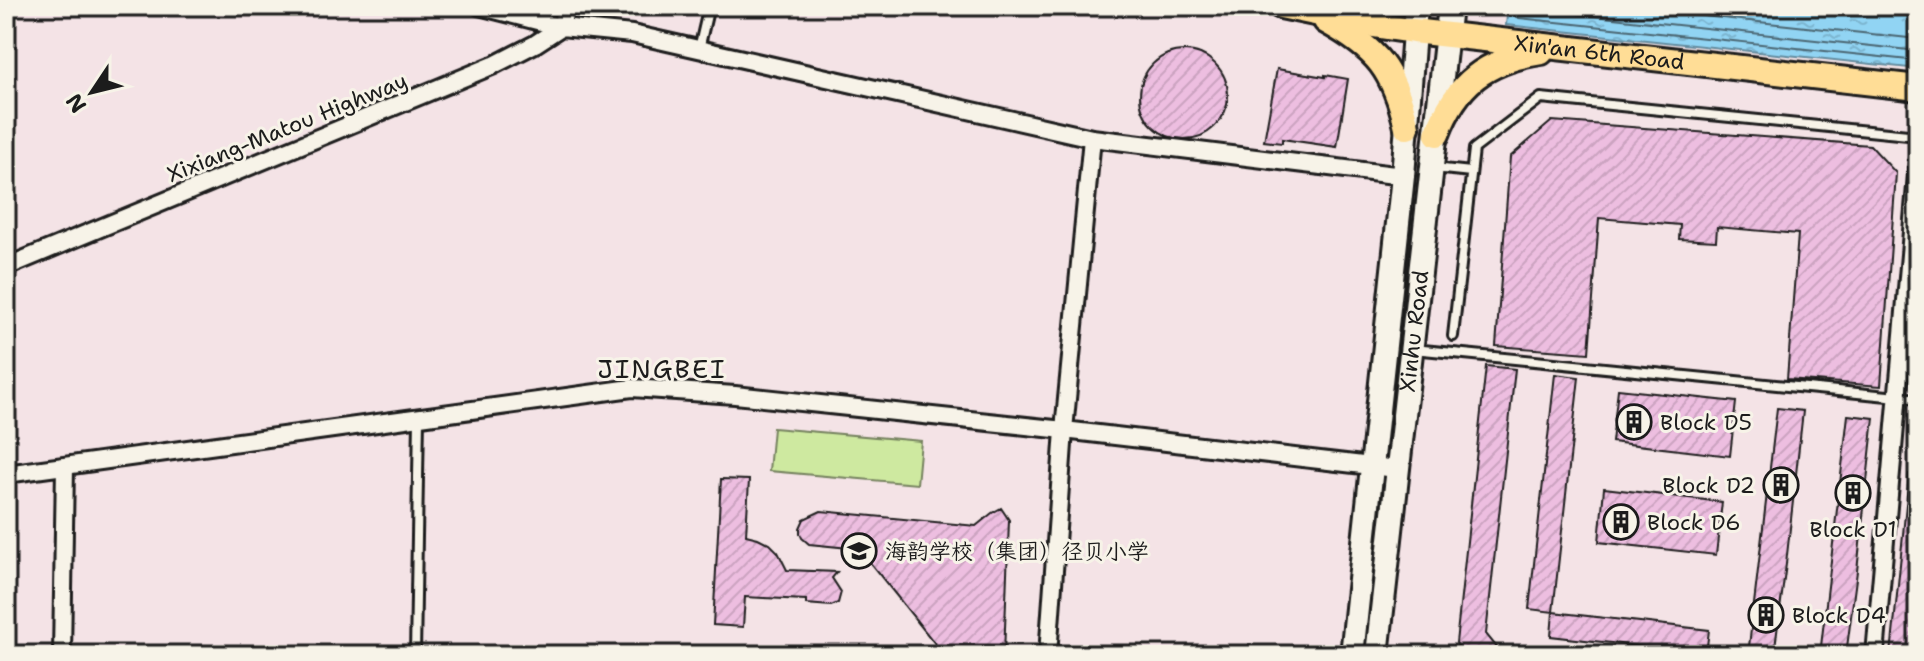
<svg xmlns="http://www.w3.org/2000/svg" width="1924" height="661" viewBox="0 0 1924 661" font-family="'Shantell Sans','LXGW WenKai TC',sans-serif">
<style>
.garden{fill:#cee9a0;stroke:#75825e;stroke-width:2}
.water{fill:url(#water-ripples);stroke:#628a9d;stroke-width:2}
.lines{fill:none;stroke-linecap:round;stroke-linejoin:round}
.shore{stroke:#4b6672;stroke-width:2}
.building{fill:url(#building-hatch);stroke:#1c1c1c;stroke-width:2}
.service-casing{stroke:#1c1c1c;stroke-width:14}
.minor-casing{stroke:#1c1c1c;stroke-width:22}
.secondary-casing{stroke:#1c1c1c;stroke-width:28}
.primary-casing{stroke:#1c1c1c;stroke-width:30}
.service{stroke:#f7f3e8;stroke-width:8}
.minor{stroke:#f7f3e8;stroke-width:16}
.secondary{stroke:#f7f3e8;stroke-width:22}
.primary{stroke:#ffdd96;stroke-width:24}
.labels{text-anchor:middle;stroke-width:6;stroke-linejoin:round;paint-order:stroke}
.street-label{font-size:22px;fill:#1c1c1c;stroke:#f7f3e8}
.poi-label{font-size:22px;fill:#1c1c1c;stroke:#f7f3e8;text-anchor:start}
.quarter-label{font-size:26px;letter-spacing:2px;fill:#1c1c1c;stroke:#f7f3e8}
</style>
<defs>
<pattern id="water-ripples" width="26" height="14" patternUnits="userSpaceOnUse" patternTransform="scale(2)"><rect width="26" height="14" fill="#91d4f3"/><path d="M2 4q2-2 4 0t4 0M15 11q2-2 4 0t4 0" fill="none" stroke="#7cb5d0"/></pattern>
<pattern id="building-hatch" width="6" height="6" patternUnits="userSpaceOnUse" patternTransform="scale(2)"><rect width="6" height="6" fill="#edbee0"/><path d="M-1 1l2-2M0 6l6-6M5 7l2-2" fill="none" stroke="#cba3c0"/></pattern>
</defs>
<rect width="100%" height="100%" fill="#f4e3e6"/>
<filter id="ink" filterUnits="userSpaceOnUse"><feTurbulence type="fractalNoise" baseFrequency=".0125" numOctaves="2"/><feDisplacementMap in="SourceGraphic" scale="16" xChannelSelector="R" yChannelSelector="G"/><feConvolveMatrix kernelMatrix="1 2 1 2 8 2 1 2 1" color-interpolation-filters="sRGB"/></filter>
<g filter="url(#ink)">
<path class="garden" d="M773 428 921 441 917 484 769 471Z"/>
<path class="water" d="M1508 6H1903L1918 8V69L1506 25Z"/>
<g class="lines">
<path class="shore" d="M1516 6V16L1519 18 1918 61
M1526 6 1529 9 1918 51
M1610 6 1918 39"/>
</g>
<path class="building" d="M1140 95a44 44 0 1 1 88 0a44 44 0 1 1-88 0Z
M1277 69 1325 77V75L1348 79 1337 147 1282 139V143L1264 141Z
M1552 121 1870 145 1896 173 1881 386 1787 379 1798 234 1717 227 1716 241 1679 239 1680 225 1599 218 1589 353 1496 346 1510 157Z
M1486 366 1515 369 1486 634 1503 655H1465L1456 643Z
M1555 374 1579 377 1553 612 1529 609Z
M1618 389 1736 402 1730 456 1612 442Z
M1777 408 1803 411 1786 564 1774 655H1748Z
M1848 415 1874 418 1857 571 1846 655H1820Z
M1909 474H1918V629L1916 655H1891Z
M721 479 749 480 746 535 758 538 770 544 778 552 787 570 837 572 832 578 841 592 838 603 831 606 806 604V600L745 597 743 627 713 625Z
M1604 488 1722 502 1716 555 1599 542Z
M1001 508 1009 520 1004 655H944L859 549 809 544 802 538 800 533V528L804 519 821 511 976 526 992 513Z
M1553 612 1709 630 1706 654 1551 636Z"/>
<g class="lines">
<defs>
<path id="service" d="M699 49 709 6
M1434 168 1471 172
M1453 336 1474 149 1541 98 1918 136
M1413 349 1918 399
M415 655 419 418"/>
<path id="minor" d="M479 6 561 27 632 34 1092 138 1403 176
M6 267 494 65 535 44 561 27 566 6
M6 474 632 388 735 395 1064 430 1397 469
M62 655 65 466
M1048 655 1064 430 1092 138
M1875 655 1918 163"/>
<g id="secondary">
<path d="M1352 655 1403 176 1416 6"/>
<path id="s1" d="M1377 655C1400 439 1427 223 1450 6"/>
</g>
<g id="primary">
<path id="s2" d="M1281 6 1373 25 1413 31 1918 88"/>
<path d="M1326 21C1377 49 1394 70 1407 127"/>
<path d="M1437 134C1456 83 1486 60 1541 52"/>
</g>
</defs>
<use href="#service" class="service-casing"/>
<use href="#minor" class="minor-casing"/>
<use href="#secondary" class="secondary-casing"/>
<use href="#primary" class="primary-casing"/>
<use href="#service" class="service"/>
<use href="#minor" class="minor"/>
<use href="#secondary" class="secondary"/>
<use href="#primary" class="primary"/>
</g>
</g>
<defs>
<symbol id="building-ring" viewBox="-11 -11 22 22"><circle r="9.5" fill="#f7f3e8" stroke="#1c1c1c" stroke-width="1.5"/><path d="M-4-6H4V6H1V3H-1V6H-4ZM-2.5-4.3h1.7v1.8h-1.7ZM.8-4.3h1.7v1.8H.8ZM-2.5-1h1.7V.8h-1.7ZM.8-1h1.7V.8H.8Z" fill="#1c1c1c"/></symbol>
<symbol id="school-ring" viewBox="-11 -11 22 22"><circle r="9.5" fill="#f7f3e8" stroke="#1c1c1c" stroke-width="1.5"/><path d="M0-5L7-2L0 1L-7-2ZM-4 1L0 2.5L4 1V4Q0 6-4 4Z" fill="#1c1c1c"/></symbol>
</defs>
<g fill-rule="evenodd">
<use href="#building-ring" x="1614" y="402" width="40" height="40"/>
<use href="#building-ring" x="1761" y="465" width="40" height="40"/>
<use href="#building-ring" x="1833" y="473" width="40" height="40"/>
<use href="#building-ring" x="1601" y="502" width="40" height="40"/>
<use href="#school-ring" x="839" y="531" width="40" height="40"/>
<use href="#building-ring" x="1746" y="595" width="40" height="40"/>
</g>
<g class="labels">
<g class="street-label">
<text dy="8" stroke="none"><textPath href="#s2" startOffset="322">Xin'an 6th Road</textPath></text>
<text transform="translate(287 127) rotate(-22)" y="8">Xixiang-Matou Highway</text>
<text dy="8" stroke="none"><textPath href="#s1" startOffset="326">Xinhu Road</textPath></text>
</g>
<g class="poi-label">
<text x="1660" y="430">Block D5</text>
<text x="1755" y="493" text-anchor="end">Block D2</text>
<text x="1647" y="530">Block D6</text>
<text x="1853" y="537" text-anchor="middle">Block D1</text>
<text x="885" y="559">海韵学校（集团）径贝小学</text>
<text x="1792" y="623">Block D4</text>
</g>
<g class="quarter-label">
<text x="662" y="378">JINGBEI</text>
</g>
</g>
<rect width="1924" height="661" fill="none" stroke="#f7f3e8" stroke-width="32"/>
<rect x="16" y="16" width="1892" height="629" fill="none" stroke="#1c1c1c" stroke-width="3" filter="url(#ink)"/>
<g transform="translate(92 92) rotate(235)" stroke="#f7f3e8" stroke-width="6" paint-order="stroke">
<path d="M0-6L14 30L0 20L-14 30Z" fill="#1c1c1c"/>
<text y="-12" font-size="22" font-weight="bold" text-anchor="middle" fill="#1c1c1c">N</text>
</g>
</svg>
